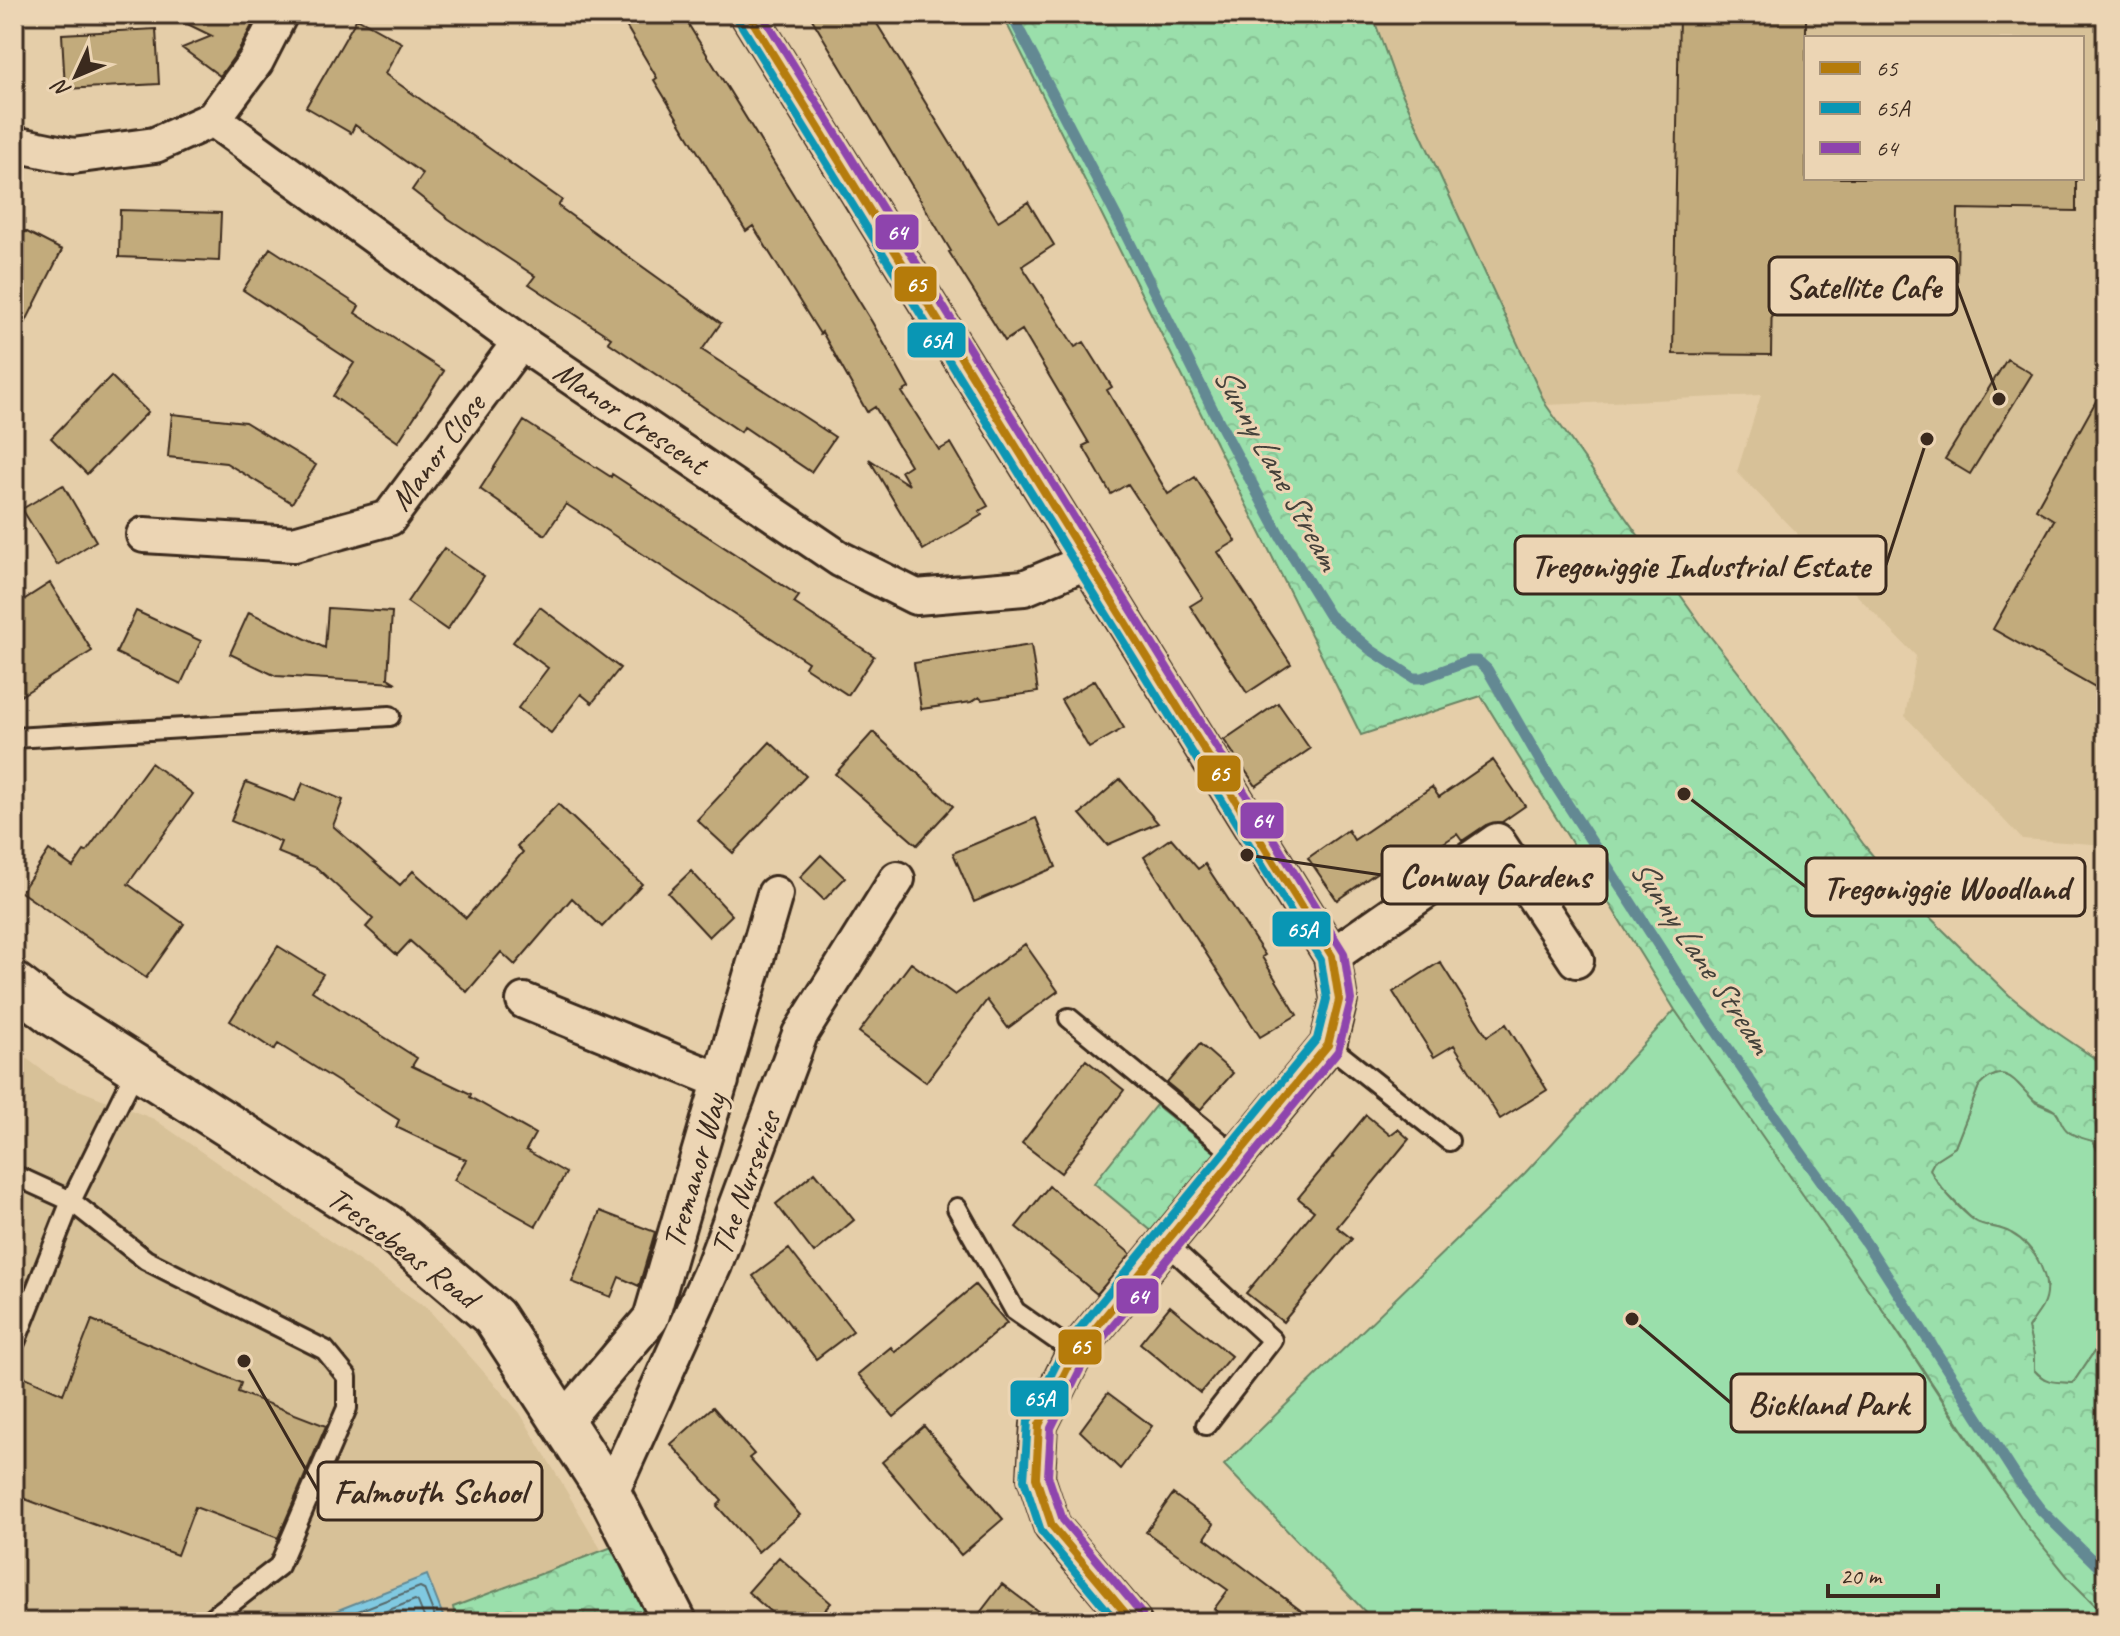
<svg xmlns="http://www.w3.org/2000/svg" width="2120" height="1636" viewBox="0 0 2120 1636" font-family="Caveat,sans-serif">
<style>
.built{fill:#d7c198;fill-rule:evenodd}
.grass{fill:#9adfab;stroke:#6a8464;stroke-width:2}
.forest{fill:url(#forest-crowns);stroke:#6a8464;stroke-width:2}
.water{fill:#80c9e1;stroke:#648993;stroke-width:2}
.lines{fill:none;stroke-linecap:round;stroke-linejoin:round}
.shore{stroke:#576a6c;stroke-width:2}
.stream{stroke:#648993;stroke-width:11}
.building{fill:#c2ab7b;stroke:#3b2a1e;stroke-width:2}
.service-casing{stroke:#3b2a1e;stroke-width:24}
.minor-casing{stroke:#3b2a1e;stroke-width:40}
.tertiary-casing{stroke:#3b2a1e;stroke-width:48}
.service{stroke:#ecd5b4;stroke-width:18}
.minor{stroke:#ecd5b4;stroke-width:34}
.tertiary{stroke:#ecd5b4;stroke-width:42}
.bus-1-casing{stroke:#ecd5b4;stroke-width:14}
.bus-2-casing{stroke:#ecd5b4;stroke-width:14}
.bus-3-casing{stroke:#ecd5b4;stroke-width:14}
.bus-1{stroke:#b57b0a;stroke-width:8}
.bus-2{stroke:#0996b4;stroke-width:8}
.bus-3{stroke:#8e44ad;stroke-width:8}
.labels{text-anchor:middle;stroke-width:6;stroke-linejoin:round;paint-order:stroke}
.street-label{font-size:32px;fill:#3b2a1e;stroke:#ecd5b4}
.water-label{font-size:34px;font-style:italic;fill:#45423b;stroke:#ecd5b4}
.leader{fill:none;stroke:#3b2a1e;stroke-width:3}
.callout-dot{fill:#3b2a1e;stroke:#ecd5b4;stroke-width:3}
.callout{fill:#ecd5b4;stroke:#3b2a1e;stroke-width:3}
.callout-label{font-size:34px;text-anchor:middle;font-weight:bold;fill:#3b2a1e}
.line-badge{stroke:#ecd5b4;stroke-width:3}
.badge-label{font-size:22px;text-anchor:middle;font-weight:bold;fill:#fff}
</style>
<defs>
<pattern id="forest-crowns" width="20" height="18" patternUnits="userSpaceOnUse" patternTransform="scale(2)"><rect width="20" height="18" fill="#9adfab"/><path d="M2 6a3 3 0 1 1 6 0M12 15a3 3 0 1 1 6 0" fill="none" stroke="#86c093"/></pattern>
</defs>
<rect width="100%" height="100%" fill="#e5cea9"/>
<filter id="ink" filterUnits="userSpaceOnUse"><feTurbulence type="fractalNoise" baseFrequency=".0125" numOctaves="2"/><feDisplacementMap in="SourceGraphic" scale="16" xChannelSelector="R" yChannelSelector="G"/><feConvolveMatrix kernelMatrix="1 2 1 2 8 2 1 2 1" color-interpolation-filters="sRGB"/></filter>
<g filter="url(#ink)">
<path class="built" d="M1372 14H2106V845L2022 839 1905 716 1916 656 1737 472 1761 395 1546 405 1395 78ZM1806 38H2082V178H1806Z
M14 1049 58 1082 154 1119 428 1309 520 1413 602 1551 628 1541 670 1622H14Z"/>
<path class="grass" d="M1675 1010C1752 1119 1829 1228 1902 1339 1966 1435 2024 1533 2106 1616V1622H1375L1224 1465 1525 1173Z
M2001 1073 2013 1078 2036 1103 2055 1111 2070 1133 2093 1141 2099 1153 2106 1158V1345L2098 1346 2073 1383 2047 1382 2034 1370V1355L2028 1328 2042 1306 2047 1285 2001 1229 1977 1223 1968 1215 1936 1183 1930 1169 1934 1160 1955 1147 1979 1086 1987 1078Z"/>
<path class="forest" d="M1002 14H1372L1395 78 1546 405 1703 627 1746 682 1864 845 1896 884 2009 995 2046 1025 2106 1066V1158L2099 1153 2093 1141C2085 1139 2076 1137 2069 1132 2061 1127 2061 1118 2056 1112 2051 1106 2040 1105 2034 1100 2015 1083 2005 1059 1979 1086L1955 1147 1935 1160 1930 1169C1935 1183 1962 1212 1975 1221 1986 1228 1999 1226 2011 1233 2035 1246 2055 1281 2042 1307 2038 1314 2032 1321 2028 1328L2034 1355V1370C2046 1384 2056 1382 2073 1383L2098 1346 2106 1345V1616L2071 1581 2029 1529 1900 1335 1675 1010 1481 696 1361 735Z
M1156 1105 1219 1156 1154 1233 1094 1183Z
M628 1541 670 1622H456L453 1607Z"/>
<path class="water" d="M427 1575 445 1621H310Z"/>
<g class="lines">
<path class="shore" d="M330 1622 420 1587 424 1589 437 1622
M358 1622 415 1600 418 1602 426 1622"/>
<path class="stream" d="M1011 14 1126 235 1214 412 1280 536 1329 615 1371 650 1414 678H1423L1469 661H1478L1487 669 1546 771 1675 971 1769 1108 1866 1243 2019 1481 2041 1510 2106 1574"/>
</g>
<path class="building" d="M167 14H258L239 50 220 76 182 48 212 36Z
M619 14H682L872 322 909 388 902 392 939 450 951 443 988 506 979 511 982 515 923 550 869 459 909 485 901 471 910 465 875 407 867 412 822 332 820 334 753 226 746 231 654 80 657 78Z
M809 14H871L998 221 1028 202 1054 245 1022 266 1075 347 1084 342 1112 387 1107 390 1168 494 1195 477 1236 541 1218 552 1291 664 1247 693 1190 606 1203 598 1128 484 1111 494 1083 446 1089 443 1022 330 1005 341 949 252 951 251Z
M1679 14H1806V178H2076V211L1958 209 1957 287 1772 286 1771 355 1673 354Z
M357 18 402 43 385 74 562 200 558 206 721 323 702 350 835 437 811 472 744 427 741 432 608 342 611 338 529 284 535 276 449 219 412 190 423 174 355 125 351 133 306 107Z
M156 29 159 84 65 89 62 34Z
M120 210 221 213 219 261 119 257Z
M25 231 62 250 14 345V252Z
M270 248 359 306 355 313 444 371 398 442 333 396 354 363 243 290Z
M2007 359 2032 374 1970 474 1945 459Z
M111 376 148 412 87 474 51 438Z
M2106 383V693L1993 629 2054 520 2036 509Z
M172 414 245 422 316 465 292 503 226 463 168 457Z
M524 421 611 477 612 474 799 596 794 603 874 656 848 695 805 667 808 662 566 504 545 535 480 489Z
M63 485 96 541 57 565 22 509Z
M444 548 484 576 447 630 407 602Z
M50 583 92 651 14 700V606Z
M540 607 620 668 592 703 581 694 551 733 518 708 548 668 513 642Z
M328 608 392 612 388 678 396 683 276 676 230 654 249 612 325 648Z
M136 611 201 641 181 684 116 653Z
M1031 645 1038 692 982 700 979 697 971 702 921 709 914 663Z
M1095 680 1124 728 1089 748 1061 700Z
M1278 703 1310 749 1256 786 1224 740Z
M873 732 953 806 917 845 835 774Z
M770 742 806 776 733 853 697 820Z
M1493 760 1525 806 1502 822 1486 825 1462 841 1457 834 1415 862 1408 851 1337 900 1308 858 1348 830 1354 840 1432 787 1439 797Z
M151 763 193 794 128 884 184 924 146 978 21 892 49 850 73 867 84 851 86 852Z
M1120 779 1158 823 1107 845 1080 814Z
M246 782 295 801 303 783 343 800 333 826 400 885 413 871 466 918 523 852 517 846 558 804 642 884 602 927 572 898 515 965 501 952 467 992 410 941 397 955 366 927 373 919 317 868 277 852 281 842 231 821Z
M1036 818 1056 867 974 902 953 853Z
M1171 838 1198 869 1205 864 1265 955 1262 957 1297 1015 1260 1037 1144 857Z
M821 855 845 878 824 900 800 877Z
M691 871 732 915 709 937 668 893Z
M1025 944 1058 991 1008 1028 987 1000 926 1082 859 1032 911 963 955 995Z
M278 946 323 974 312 991 417 1058 412 1066 471 1094 470 1097 535 1134 526 1150 566 1173 536 1226 454 1180 466 1160 396 1127 399 1120 278 1044 274 1050 230 1021Z
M1440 962 1487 1036 1506 1024 1547 1090 1500 1119 1454 1045 1434 1057 1393 992Z
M1200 1044 1233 1073 1200 1110 1167 1083Z
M1086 1060 1124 1090 1061 1173 1022 1143Z
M1366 1115 1390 1135 1398 1129 1409 1139 1337 1227 1352 1239 1283 1322 1246 1293 1314 1211 1298 1198 1332 1157 1334 1158 1332 1156Z
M815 1172 854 1220 814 1253 776 1204Z
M1049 1186 1131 1254 1097 1294 1016 1227Z
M600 1211 655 1232 639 1286 619 1277 611 1297 572 1282Z
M789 1249 853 1331 816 1359 753 1276Z
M975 1285 1007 1323 894 1417 858 1374 891 1347 895 1352Z
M1170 1306 1231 1356 1200 1393 1140 1343Z
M92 1320 241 1383 238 1392 326 1426 278 1538 195 1507 177 1555 14 1495V1372L63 1394Z
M1108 1393 1152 1426 1120 1469 1080 1431Z
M713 1407 754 1454 749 1458 800 1515 758 1552 717 1506 722 1501 671 1444Z
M924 1426 1003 1519 961 1555 882 1462Z
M1173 1494 1214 1524 1205 1538 1316 1622H1232L1214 1609 1228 1590 1146 1532Z
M779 1557 831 1603 814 1622H782L748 1592Z
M1002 1584 1052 1622H973Z"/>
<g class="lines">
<defs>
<path id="service" d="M14 738 390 716
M1069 1018 1237 1156
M1328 1045 1449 1141
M14 1175 71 1201 146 1260 325 1350 347 1377V1408L279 1566 207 1622
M957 1208 1015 1311 1075 1353
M1166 1243 1272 1340 1206 1425
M16 1340 71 1201 137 1067"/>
<path id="minor" d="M748 14 1332 956 1339 1000 1328 1045 1075 1353 1039 1425 1036 1478 1052 1526 1133 1622
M213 119 520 342 840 559 916 597 1024 588 1086 562
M14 144 73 156 155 145 213 119 256 61 280 14
M144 535 294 544 389 518 520 342
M1332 956 1497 841 1576 960
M524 1001 721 1081
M564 1421 651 1318 775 894
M610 1495 714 1265 800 1034 897 879"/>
<path id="tertiary" d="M14 984 53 1014 387 1226 494 1317 610 1495 675 1622"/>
</defs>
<use href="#service" class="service-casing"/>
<use href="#minor" class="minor-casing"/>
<use href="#tertiary" class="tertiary-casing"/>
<use href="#service" class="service"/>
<use href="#minor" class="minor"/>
<use href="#tertiary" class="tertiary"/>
<defs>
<path id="bus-1" d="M748 14 1332 956 1339 1000 1328 1045 1075 1353 1039 1425 1036 1478 1052 1526 1133 1622"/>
<path id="bus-2" d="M738 20 1321 960 1327 999 1317 1039 1066 1345 1028 1421 1024 1480 1041 1531 1117 1622"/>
<path id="bus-3" d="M762 14 1344 953 1351 1000 1338 1051 1085 1360 1051 1428 1048 1476 1063 1520 1142 1614"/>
</defs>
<use href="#bus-1" class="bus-1-casing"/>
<use href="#bus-2" class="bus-2-casing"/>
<use href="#bus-3" class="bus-3-casing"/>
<use href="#bus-1" class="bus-1"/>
<use href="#bus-2" class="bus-2"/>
<use href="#bus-3" class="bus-3"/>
</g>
</g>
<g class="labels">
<g class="street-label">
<text transform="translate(631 417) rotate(34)" y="11">Manor Crescent</text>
<text transform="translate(437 452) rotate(-53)" y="11">Manor Close</text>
<text transform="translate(694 1171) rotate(-74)" y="11">Tremanor Way</text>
<text transform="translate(745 1183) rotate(-70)" y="11">The Nurseries</text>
<text transform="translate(403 1247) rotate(37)" y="11">Trescobeas Road</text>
</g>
<g class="water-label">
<text transform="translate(1278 467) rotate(61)" y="12">Sunny Lane Stream</text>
<text transform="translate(1702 955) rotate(56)" y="12">Sunny Lane Stream</text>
</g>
</g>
<path class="leader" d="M1999 399L1957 286M1927 439L1886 565M1247 855L1382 875M1684 794L1806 887M1632 1319L1731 1403M244 1361L318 1491"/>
<g class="callout-dot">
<circle cx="1999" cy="399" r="8"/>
<circle cx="1927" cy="439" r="8"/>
<circle cx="1247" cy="855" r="8"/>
<circle cx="1684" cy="794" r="8"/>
<circle cx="1632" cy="1319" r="8"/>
<circle cx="244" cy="1361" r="8"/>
</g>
<g class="callout">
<rect x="1769" y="257" width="188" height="58" rx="8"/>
<rect x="1515" y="536" width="371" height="58" rx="8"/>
<rect x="1382" y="846" width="225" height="58" rx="8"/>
<rect x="1806" y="858" width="279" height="58" rx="8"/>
<rect x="1731" y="1374" width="194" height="58" rx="8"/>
<rect x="318" y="1462" width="224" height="58" rx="8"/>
</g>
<g class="callout-label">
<text x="1863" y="298">Satellite Cafe</text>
<text x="1700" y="577">Tregoniggie Industrial Estate</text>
<text x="1495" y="887">Conway Gardens</text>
<text x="1946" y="899">Tregoniggie Woodland</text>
<text x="1828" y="1415">Bickland Park</text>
<text x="430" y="1503">Falmouth School</text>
</g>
<g class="line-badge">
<rect x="874" y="213" width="46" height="38" rx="8" fill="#8e44ad"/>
<rect x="893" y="265" width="45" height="38" rx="8" fill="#b57b0a"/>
<rect x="906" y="321" width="61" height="38" rx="8" fill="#0996b4"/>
<rect x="1196" y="754" width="46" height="39" rx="8" fill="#b57b0a"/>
<rect x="1239" y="801" width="46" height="39" rx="8" fill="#8e44ad"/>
<rect x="1271" y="910" width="61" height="38" rx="8" fill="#0996b4"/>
<rect x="1115" y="1277" width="45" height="38" rx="8" fill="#8e44ad"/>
<rect x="1057" y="1328" width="46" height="38" rx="8" fill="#b57b0a"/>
<rect x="1009" y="1379" width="61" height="39" rx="8" fill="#0996b4"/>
</g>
<g class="badge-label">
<text x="897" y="240">64</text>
<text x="916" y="292">65</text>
<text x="936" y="348">65A</text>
<text x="1219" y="781">65</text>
<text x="1262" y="828">64</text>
<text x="1302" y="937">65A</text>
<text x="1138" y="1304">64</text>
<text x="1080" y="1354">65</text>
<text x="1039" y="1406">65A</text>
</g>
<rect width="2120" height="1636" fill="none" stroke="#ecd5b4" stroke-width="48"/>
<rect x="24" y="24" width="2072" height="1588" fill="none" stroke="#3b2a1e" stroke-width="3" filter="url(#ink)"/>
<rect x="1804" y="36" width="280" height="144" fill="#ecd5b4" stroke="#a59178" stroke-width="2"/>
<rect x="1820" y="62" width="40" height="12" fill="#b57b0a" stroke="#a59178" stroke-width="2"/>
<text x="1876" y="76" font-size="24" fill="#3b2a1e">65</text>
<rect x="1820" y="102" width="40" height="12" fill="#0996b4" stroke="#a59178" stroke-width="2"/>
<text x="1876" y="116" font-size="24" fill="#3b2a1e">65A</text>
<rect x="1820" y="142" width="40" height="12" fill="#8e44ad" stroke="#a59178" stroke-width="2"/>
<text x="1876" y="156" font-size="24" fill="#3b2a1e">64</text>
<g transform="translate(76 76) rotate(226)" stroke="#ecd5b4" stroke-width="6" paint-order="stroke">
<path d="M0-6L14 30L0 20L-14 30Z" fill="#3b2a1e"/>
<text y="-12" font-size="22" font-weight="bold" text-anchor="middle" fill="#3b2a1e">N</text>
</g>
<path d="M1828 1584v12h110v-12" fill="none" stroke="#3b2a1e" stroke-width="4"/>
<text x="1840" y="1584" font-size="24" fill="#3b2a1e" stroke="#ecd5b4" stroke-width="6" paint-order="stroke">20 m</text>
</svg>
